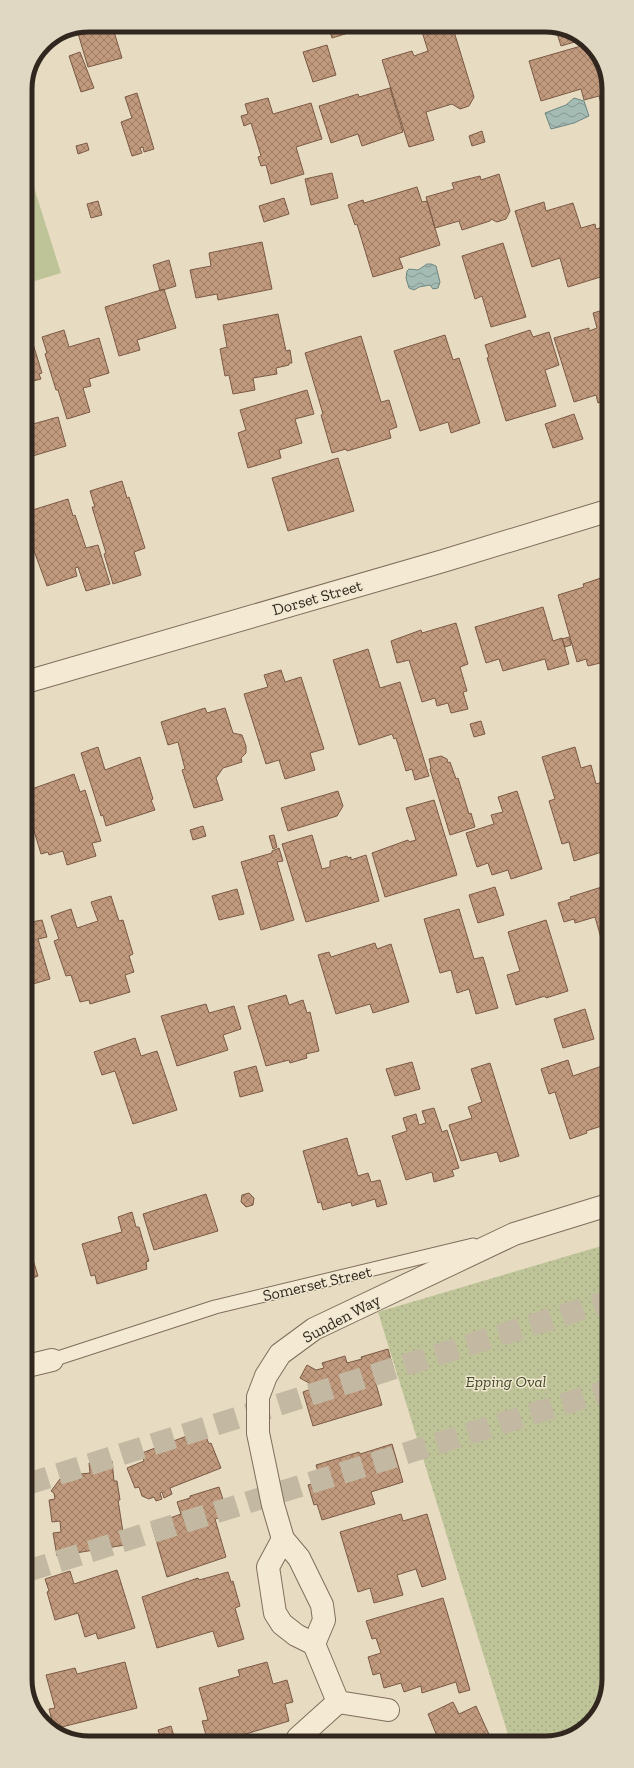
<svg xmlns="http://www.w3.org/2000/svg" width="634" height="1768" viewBox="0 0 634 1768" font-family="'Zilla Slab',serif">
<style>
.grass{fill:#bfc498}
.park{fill:url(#park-dots)}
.water{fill:url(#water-waves);stroke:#6d8780}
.building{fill:url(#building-cross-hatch);stroke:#7b5a45}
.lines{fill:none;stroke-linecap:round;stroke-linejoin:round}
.motorway-tunnel{stroke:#c3b8a1;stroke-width:22;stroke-dasharray:22 11;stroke-linecap:butt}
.service-casing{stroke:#7f6e5c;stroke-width:15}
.minor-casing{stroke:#7f6e5c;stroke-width:24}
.service{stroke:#f4ead4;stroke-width:13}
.minor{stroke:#f4ead4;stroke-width:22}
.labels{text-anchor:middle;stroke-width:3;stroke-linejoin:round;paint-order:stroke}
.street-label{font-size:16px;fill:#31271e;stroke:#f0e7d1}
.park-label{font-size:16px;font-style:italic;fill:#424b27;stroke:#f0e7d1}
.rim{fill:none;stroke:#31271e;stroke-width:5}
</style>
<defs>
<pattern id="park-dots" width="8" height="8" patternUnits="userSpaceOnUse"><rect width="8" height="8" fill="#bfc498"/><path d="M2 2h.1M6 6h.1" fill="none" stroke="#a5a883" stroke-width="1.8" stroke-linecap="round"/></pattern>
<pattern id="water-waves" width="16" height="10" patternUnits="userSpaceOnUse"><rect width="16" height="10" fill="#a4bbb4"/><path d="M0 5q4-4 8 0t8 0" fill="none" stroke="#869892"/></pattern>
<pattern id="building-cross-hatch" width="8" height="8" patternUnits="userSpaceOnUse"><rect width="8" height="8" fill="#c1997d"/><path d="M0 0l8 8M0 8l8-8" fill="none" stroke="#9d7d66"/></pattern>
</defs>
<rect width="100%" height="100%" fill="#e7dcc2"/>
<path class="grass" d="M25 159 61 273 25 284Z"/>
<path class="park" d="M608 1244 609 1679 596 1718 562 1741H510L378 1312Z"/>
<path class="water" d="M574 98 584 101 589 116 574 123 551 129 545 113 566 105Z
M427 264H431L436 266 440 282 438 288 433 289 430 285 419 287 414 290 409 288 406 278 407 271 409 269 418 270Z"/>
<path class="building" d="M89 25H112L122 58 88 67 77 30Z
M136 25H162L138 32Z
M328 25H359L361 29 332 38Z
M420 25H452L474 97 469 106 460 109 452 104 426 112 434 140 409 147 382 60 412 51 414 56 428 51Z
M555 27 584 38 585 39 561 46Z
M44 43 47 53 39 55 44 44Z
M588 44 607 72V117H605L599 96 584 100 581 89 541 101 529 61Z
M327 45 336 75 313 82 303 52Z
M80 52 94 88 81 92 69 56Z
M390 88 403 132 362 146 358 134 331 143 319 106 358 94 359 97Z
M137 93 154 149 144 152 143 147 140 148 142 153 132 156 121 122 132 118 125 97Z
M268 98 273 114 311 103 322 139 296 147 304 174 271 184 266 165 261 166 258 157 261 156 251 123 244 126 241 116 248 114 245 104Z
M482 131 485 142 472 146 469 136Z
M87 143 89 150 78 154 76 146Z
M332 173 338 198 311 205 305 179Z
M499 174 510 211 506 219 497 222 491 219 490 221 462 230 459 221 435 228 426 197 454 189 452 183 480 176 481 180Z
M417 187 422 202 427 201 440 245 399 258 403 268 373 277 357 224 355 225 348 205 363 200 364 203Z
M284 198 289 214 264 222 259 206Z
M98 201 102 215 91 218 87 204Z
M544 202 546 211 573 203 581 228 595 224 596 229 600 228 607 252V275L568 287 560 258 532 267 515 211Z
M262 242 272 289 218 300 217 294 196 298 190 270 211 266 209 253Z
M503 243 526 317 491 327 482 296 475 299 462 256Z
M169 260 176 286 160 291 153 265Z
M164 289 176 328 137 340 140 350 119 356 105 307Z
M607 309V400L598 403 596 395 574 402 554 338 589 328V331L597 328 593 313Z
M278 314 286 351 290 350 292 363H289V365L276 368 277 374 253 378 255 390 233 394 229 375 225 376 220 349 227 347 223 325Z
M25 318 42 373 39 374 41 379 29 382 28 379 29 384 26 385Z
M64 330 69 347 99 338 109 373 89 379 91 386 83 388 90 412 67 419 58 390H56L45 354 47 353 42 337Z
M530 330 533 337 549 332 559 365 545 370 556 406 506 421 487 358 489 357 485 345Z
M445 335 453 360 459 358 480 423 451 433 448 422 420 431 394 351Z
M361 336 381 402 389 400 397 427 389 430 391 438 347 451 346 449 332 453 321 415 323 414 305 353Z
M307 390 314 414 295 419 302 443 279 450 281 458 248 468 238 433 246 430 240 410Z
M574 414 583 439 553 448 545 424Z
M58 417 66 446 26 458V426Z
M338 458 354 511 288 531 272 478Z
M122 481 127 498 129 497 145 548 134 552 141 575 113 584 104 554 106 553 92 507H95L90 491Z
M68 499 73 516 75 515 86 548 98 545 110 584 86 591 78 567 75 568 77 576 47 586 30 540H33L29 529 31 528 26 512Z
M607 576 608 661 588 666 586 659 577 662 558 595 584 587 583 584Z
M543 607 553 641 562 638 569 664 548 670 545 659 503 671 499 659 486 663 475 627Z
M456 623 468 664 460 667 467 691 463 692 468 709 451 713 448 703 437 706 435 698 422 702 409 660 397 663 391 641 421 630 422 633Z
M569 637 571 645 565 647 562 639Z
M368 649 380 688 400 682 429 776 415 780 412 769 406 771 396 738 394 739 392 734 359 745 333 660Z
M281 670 285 682 301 677 324 749 310 753 315 770 285 779 279 760 266 764 244 694 268 687 264 675Z
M205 708 207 713 225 708 233 733 242 735 246 746V753L241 758 242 762 223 768 216 778 223 800 194 808 182 770 185 769 178 742 168 745 161 722Z
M481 721 485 734 474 737 470 724Z
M98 747 105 770 140 757 153 799 151 800 155 810 106 826 103 815 101 816 81 753Z
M575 747 581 768 591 765 596 784 605 781 608 791V802L602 803 608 823V850L574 861 569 842 562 844 549 801 555 799 542 757Z
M441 756 447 759 448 763 450 762 456 779 458 778 469 814 471 813 475 827 450 835 430 769 431 768 429 759Z
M74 774 80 792 85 790 101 841 92 843 96 856 67 865 63 851 49 855 48 852 41 854 26 804V791Z
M338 791 343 806 337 816 288 831 281 808Z
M517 791 542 869 511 879 508 870 492 875 488 863 477 867 466 833 494 824 491 815 503 812 498 797Z
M434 800 457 875 385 897 372 853 408 840 409 842 416 840 406 808Z
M203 826 206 836 193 840 190 830Z
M274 835 277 847 273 849 269 836Z
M312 835 322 869 330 867V861L347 856 348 858 351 857V860L366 855 379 901 306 922 282 844Z
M279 848 283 861 277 862 294 920 261 930 241 862 272 853V851Z
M608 885V936L601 938 595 917 575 923 574 919 564 922 558 903 571 899 570 897Z
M495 887 504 915 478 923 469 895Z
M237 889 244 914 219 920 212 896Z
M111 896 119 921 123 920 133 954 129 956 134 972 125 975 130 992 90 1004 89 1000 80 1002 71 975 66 976 54 941 59 939 51 916 71 909 77 928 98 921 91 902Z
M459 909 474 959 483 957 498 1008 476 1014 469 989 457 993 451 970 440 973 424 919Z
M26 915 28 920 31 918 32 922 42 920 47 937 38 939 50 979 26 986Z
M546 920 568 991 546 998 545 996 516 1005 507 975 520 971 508 932Z
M375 943 377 949 391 944 409 1002 373 1013 370 1004 336 1014 318 955 329 952 331 957Z
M286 995 289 1005 303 1000 307 1013 310 1012 319 1051 306 1054 307 1058 290 1063 289 1060 266 1066 248 1006Z
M206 1004 209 1013 234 1006 241 1029 223 1035 228 1050 177 1066 161 1016Z
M585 1009 594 1039 563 1048 554 1019Z
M135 1038 141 1056 157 1051 177 1110 133 1124 115 1071 102 1075 94 1052Z
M568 1060 573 1076 602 1066 608 1081V1124L586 1131 587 1133 570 1139 555 1092 549 1094 541 1069Z
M412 1062 420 1089 395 1096 386 1069Z
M490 1063 519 1156 500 1162 497 1152 461 1161 449 1125 472 1118 468 1107 482 1102 471 1069Z
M256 1066 263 1091 240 1097 234 1072Z
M434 1108 442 1132 447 1130 459 1168 452 1170 454 1176 434 1182 432 1172 406 1180 392 1136 407 1131 403 1118 416 1114 419 1125 426 1123 422 1111Z
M347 1138 358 1176 368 1173 371 1182 380 1180 387 1204 377 1207 375 1199 352 1206 351 1202 323 1210 321 1202 318 1203 303 1151Z
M249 1193 254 1198 253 1205 246 1207 241 1202 242 1195Z
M206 1194 218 1231 154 1250 143 1214Z
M132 1212 136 1227H139L149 1261 146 1262 147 1269 97 1284 95 1275 91 1276 82 1244 122 1232 118 1217Z
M27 1240 38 1276 27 1280Z
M388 1349 396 1378 376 1384 382 1405 313 1426 303 1392 311 1389 309 1383 300 1378 307 1365 316 1370 324 1368 322 1363 345 1356 347 1363 362 1359 361 1357Z
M204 1432 209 1444 211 1443 221 1468 170 1488 172 1494 164 1498 162 1492 160 1493 162 1499 156 1501 154 1497 149 1499 142 1496 139 1487 135 1488 127 1468 144 1461 142 1453 192 1434 193 1436Z
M392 1444 403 1482 371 1492 375 1504 322 1520 317 1504 314 1505 308 1485 321 1481 316 1465 359 1452 360 1454Z
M112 1461 114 1481H117L120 1500H118L125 1545 57 1556 53 1533 61 1532 60 1521 52 1522 49 1500 55 1499 54 1493 51 1491 60 1479 64 1482 63 1476 90 1473 89 1463Z
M219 1487 228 1515 215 1519 226 1557 167 1577 152 1526 171 1520 170 1518 181 1514 177 1502 190 1498V1496Z
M401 1514 403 1521 427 1514 446 1579 422 1587 416 1569 397 1575 403 1595 374 1603 370 1588 358 1592 340 1532Z
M117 1570 135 1628 98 1639 96 1633 85 1637 78 1613 55 1620 47 1592 49 1591 45 1579 70 1571 74 1584Z
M228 1572 231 1582 233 1581 240 1606 235 1608 244 1639 218 1647 213 1631 157 1648 142 1597 198 1578 199 1580Z
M443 1598 470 1690 459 1693 456 1682 422 1693 421 1686 404 1692 401 1683 384 1688 380 1673 373 1675 368 1657 381 1653 376 1638 372 1639 366 1621Z
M125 1662 137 1708 54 1729 49 1709 55 1708 46 1675 75 1668 77 1674Z
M267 1662 273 1684 287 1680 293 1702 285 1704 289 1721 219 1742H208L202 1721 208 1720 199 1688 240 1676 238 1670Z
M453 1702 459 1714 476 1706 492 1741H439L428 1714Z
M171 1726 174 1736 162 1741 158 1730Z"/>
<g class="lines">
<path class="motorway-tunnel" d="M27 1484 608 1301
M27 1571 609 1390"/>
<defs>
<path id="service" d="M52 1360 215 1307 473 1245"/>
<path id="minor" d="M26 682 443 561 607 511
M27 1366 52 1360
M283 1539 268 1567 275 1613 282 1624 296 1635 314 1644 324 1620 322 1605 299 1558 283 1539 273 1505 258 1433V1397L266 1376 280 1354 314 1329 514 1234 608 1205
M314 1644 338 1702 388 1710
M298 1738 338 1702"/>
</defs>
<use href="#service" class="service-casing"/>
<use href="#minor" class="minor-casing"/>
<use href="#service" class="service"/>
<use href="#minor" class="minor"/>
</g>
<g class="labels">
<g class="street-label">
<text transform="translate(317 597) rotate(-16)" y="6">Dorset Street</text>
<text transform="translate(317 1283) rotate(-13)" y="6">Somerset Street</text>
<text transform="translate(341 1318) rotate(-28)" y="6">Sunden Way</text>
</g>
<g class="park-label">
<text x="506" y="1387">Epping Oval</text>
</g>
</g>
<path d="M0 0H634V1768H0ZM89 32H545A57 57 0 0 1 602 89V1679A57 57 0 0 1 545 1736H89A57 57 0 0 1 32 1679V89A57 57 0 0 1 89 32Z" fill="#e1d8c3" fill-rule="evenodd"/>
<path class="rim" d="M89 32H545A57 57 0 0 1 602 89V1679A57 57 0 0 1 545 1736H89A57 57 0 0 1 32 1679V89A57 57 0 0 1 89 32Z"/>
</svg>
